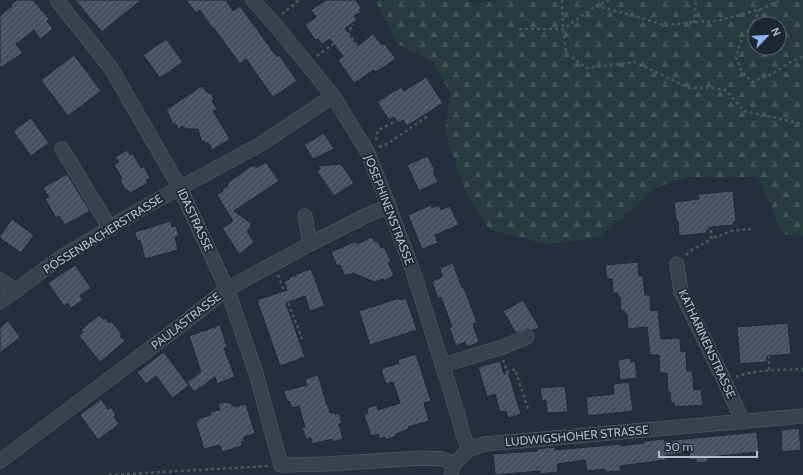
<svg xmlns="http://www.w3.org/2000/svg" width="803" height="475" viewBox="0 0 803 475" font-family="Cabin,sans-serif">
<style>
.forest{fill:url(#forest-firs);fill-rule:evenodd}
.building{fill:url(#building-hatch);stroke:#1f2835}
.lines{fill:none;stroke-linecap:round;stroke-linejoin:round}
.minor-casing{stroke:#565f6c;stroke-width:15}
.path{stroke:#44595c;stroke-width:2.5;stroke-dasharray:3 3;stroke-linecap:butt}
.minor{stroke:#38414e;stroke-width:14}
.labels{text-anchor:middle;stroke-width:3.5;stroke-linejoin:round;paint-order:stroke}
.street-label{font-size:12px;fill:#b4bcc9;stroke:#1d2633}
</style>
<defs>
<pattern id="forest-firs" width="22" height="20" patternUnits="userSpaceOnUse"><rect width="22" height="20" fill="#263c3f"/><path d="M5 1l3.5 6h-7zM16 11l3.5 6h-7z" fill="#435659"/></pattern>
<pattern id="building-hatch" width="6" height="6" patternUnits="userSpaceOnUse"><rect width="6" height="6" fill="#455162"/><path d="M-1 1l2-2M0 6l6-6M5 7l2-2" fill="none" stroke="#5d6877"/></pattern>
</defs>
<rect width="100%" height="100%" fill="#242f3e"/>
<path class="forest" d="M375 0H468L474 4 492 0H803V236L783 234 758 177H687L655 188 624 216 598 238 544 244 489 229 465 191 445 132 450 92 433 62 398 44ZM755 24H779V48H755Z"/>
<path class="building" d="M17 0H33L49 19 47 21 53 29 40 39 34 30 16 44 23 53 0 68V16L12 6 11 4Z
M75 0H141L102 32Z
M186 0H226L233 11 240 6 277 57 279 55 297 81 273 97 246 59 240 64 213 27 212 28 200 10 196 13Z
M326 0H356L361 8 359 10 361 12 354 16 357 20 345 28 357 46 373 34 382 45 384 43 396 59 376 72 374 70 354 83 338 60 343 56 330 39 322 44 318 39 315 40 305 25 316 17 311 10Z
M166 39 183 62 160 78 143 55Z
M74 55 101 91 68 116 41 80Z
M426 77 443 103 407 126 403 120 398 123 394 117 389 120 377 102 401 87 404 91Z
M202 86 207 92 211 94 214 98 212 101 217 109 213 111 230 139 212 150 208 142 206 143 201 140 198 129H186L182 126 178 129 176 124H173L170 118V116L166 110Z
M31 118 49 143 31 156 13 131Z
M324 133 334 149 313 159 304 145Z
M127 150 130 155 133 154 141 168 144 166 150 178 146 180 148 183 130 193 128 190 126 191 120 180 122 178 114 165 119 162 115 157Z
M428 156 435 171 433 172 438 182 419 191 407 165Z
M266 162 279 181 234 211 251 223 250 228 247 231 254 243 239 254 222 228 233 221 217 195 223 191 222 190 228 186V183L251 166 252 167 255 165 256 168Z
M341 164 354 183 334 196 317 171 320 169 318 166Z
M67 174 90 211 65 225 59 216 56 218 45 199 49 197 43 188Z
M733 191 736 222H733L734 225 709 227V230H706L707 233 679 236 678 221H676L674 202 699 199 698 194Z
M431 205 432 208 439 205 441 210 450 206 459 225 435 235 438 243 422 249 408 215Z
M12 219 34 235 21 253 0 238V236Z
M171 221 172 227 176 226 179 236 175 237 178 250 145 259 140 240 137 241 135 232Z
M372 237 375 242 378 241 381 248 384 247 391 261 388 263 394 275 384 281 383 279 375 282 353 273 345 276 340 265 337 266 331 252 356 241 357 244Z
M638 262 639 276H643L645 295H650L651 311 658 310 661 339 680 338 681 352 686 351 687 371H692L694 390 701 389 703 405 675 407 674 403H671L670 392H668L667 373H660L659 355H650L647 327 628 329 627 314 625 315V311H621L620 297H618V293H613L612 279H607L605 265Z
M453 263 462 288H464L477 322 473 324 479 342 467 347 465 342 456 346 449 327H452L441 297 438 299 432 281 442 277 440 268Z
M75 265 91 288 80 296 83 300 71 308 68 303 64 306 48 283Z
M311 269 325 306 310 311 305 296 286 303 305 357 280 366 257 300 287 290 284 281 290 279 289 278 296 275V274Z
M406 298 417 330 370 345 359 311 396 299H400L401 300Z
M523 300 539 327 532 331 528 329 516 333 503 311Z
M99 315 103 319 105 318 109 323 111 321 122 334 120 336 125 341 100 362 79 336 83 332 81 330Z
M8 321 20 337 0 353V328Z
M788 323 791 354 767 356V362L740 364 737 327Z
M220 325 227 347 224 348 235 377 217 384 215 377 194 392 187 382 201 372 189 336Z
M164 352 189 386 172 398 156 376 146 384 137 372Z
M416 354 431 401 424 403 429 421 408 427 409 429 396 434V436L385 440V437L379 439 378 434 371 436 364 415 368 413 367 408 377 405 378 410 400 403 393 382 386 384 381 369 399 363 398 360Z
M630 358 631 362 635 361 637 378 620 380 618 360Z
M500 361 504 374 508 372 521 414 508 418 506 411 500 412 495 394 487 397 478 367Z
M318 375 327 405H328L330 413 334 412 335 415 339 413 342 423 339 424 343 439 333 442 332 439 312 444 311 438 306 439 302 428 305 427 299 406 292 408 289 401H287L284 391 307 385 305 379Z
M629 382 633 411 588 416 586 397 614 394 613 384Z
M565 386 568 412 547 413 546 400 542 401 540 388Z
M101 399 108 409 111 407 116 415 114 417 119 424 98 440 80 415Z
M225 402 230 403 235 407 246 404 255 433 244 437V441L241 442 242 446 222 452 220 445 204 449 196 423 200 418 211 415 210 412 220 410 218 404Z
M799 428 801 450 782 452 781 430Z
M757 432 759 452 708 457V462L697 463 696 459 690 460 689 452 666 455V460L620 466 621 471 605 472V469L587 471 585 460 557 464 558 472 540 474V471L495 475 493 454 537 451V449L555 447V450L621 444V446L644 443V441L664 439V441Z"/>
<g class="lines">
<defs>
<path id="minor" d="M57 0 111 68 180 188 227 289 255 370 281 465 326 464 423 458 443 459 454 464
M253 0 276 26 333 96 367 151 389 206 415 277 458 415 463 435 469 449
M62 149 110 228
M305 216 310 244
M677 264 681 292 725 382 743 422
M0 280 16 291
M0 302 57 260 141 209 261 144 333 96
M443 365 503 347 527 337
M0 461 176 329 227 289 310 244 363 217 389 206
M451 475 454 464 469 449 485 444 803 416"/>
</defs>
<use href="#minor" class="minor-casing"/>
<path class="path" d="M562 0 563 29 566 53 587 68 635 62 689 88H713L726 90 744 111 803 124
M596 6 642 18 663 25 721 20 761 9 781 0
M760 9 753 23 741 40 736 57 742 72 752 82 770 75 791 62 803 56
M282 14 299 0
M694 23 696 0
M519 29H563L596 6 610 0
M348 33 361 50
M317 56 348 33 353 24
M376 140 378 130 394 122
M379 147 387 144 428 116
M711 224V239L731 231 751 229
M686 255 692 250 711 239
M278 275 302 339
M503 360 507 372 515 369 528 409
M803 369V373
M769 370V356
M736 377C755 369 782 370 803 369
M109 475 269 466"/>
<use href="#minor" class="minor"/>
</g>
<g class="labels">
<g class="street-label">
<text transform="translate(389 210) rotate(69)" y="4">JOSEPHINENSTRASSE</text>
<text transform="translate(195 220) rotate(65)" y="4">IDASTRASSE</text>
<text transform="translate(103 234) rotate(-32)" y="4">PÖSSENBACHERSTRASSE</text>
<text transform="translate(186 321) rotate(-38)" y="4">PAULASTRASSE</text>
<text transform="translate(707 344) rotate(65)" y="4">KATHARINENSTRASSE</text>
<text transform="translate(577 436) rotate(-5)" y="4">LUDWIGSHÖHER STRASSE</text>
</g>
</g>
<g transform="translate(767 36) rotate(65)"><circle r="19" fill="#1d2633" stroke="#59626f"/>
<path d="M0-3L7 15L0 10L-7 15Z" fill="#8ab4f8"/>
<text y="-6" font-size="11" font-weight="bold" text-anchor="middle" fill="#b4bcc9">N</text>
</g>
<path d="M659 451v6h98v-6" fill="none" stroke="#b4bcc9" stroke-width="2"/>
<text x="665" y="451" font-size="12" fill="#b4bcc9" stroke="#1d2633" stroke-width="3" paint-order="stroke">50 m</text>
</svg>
